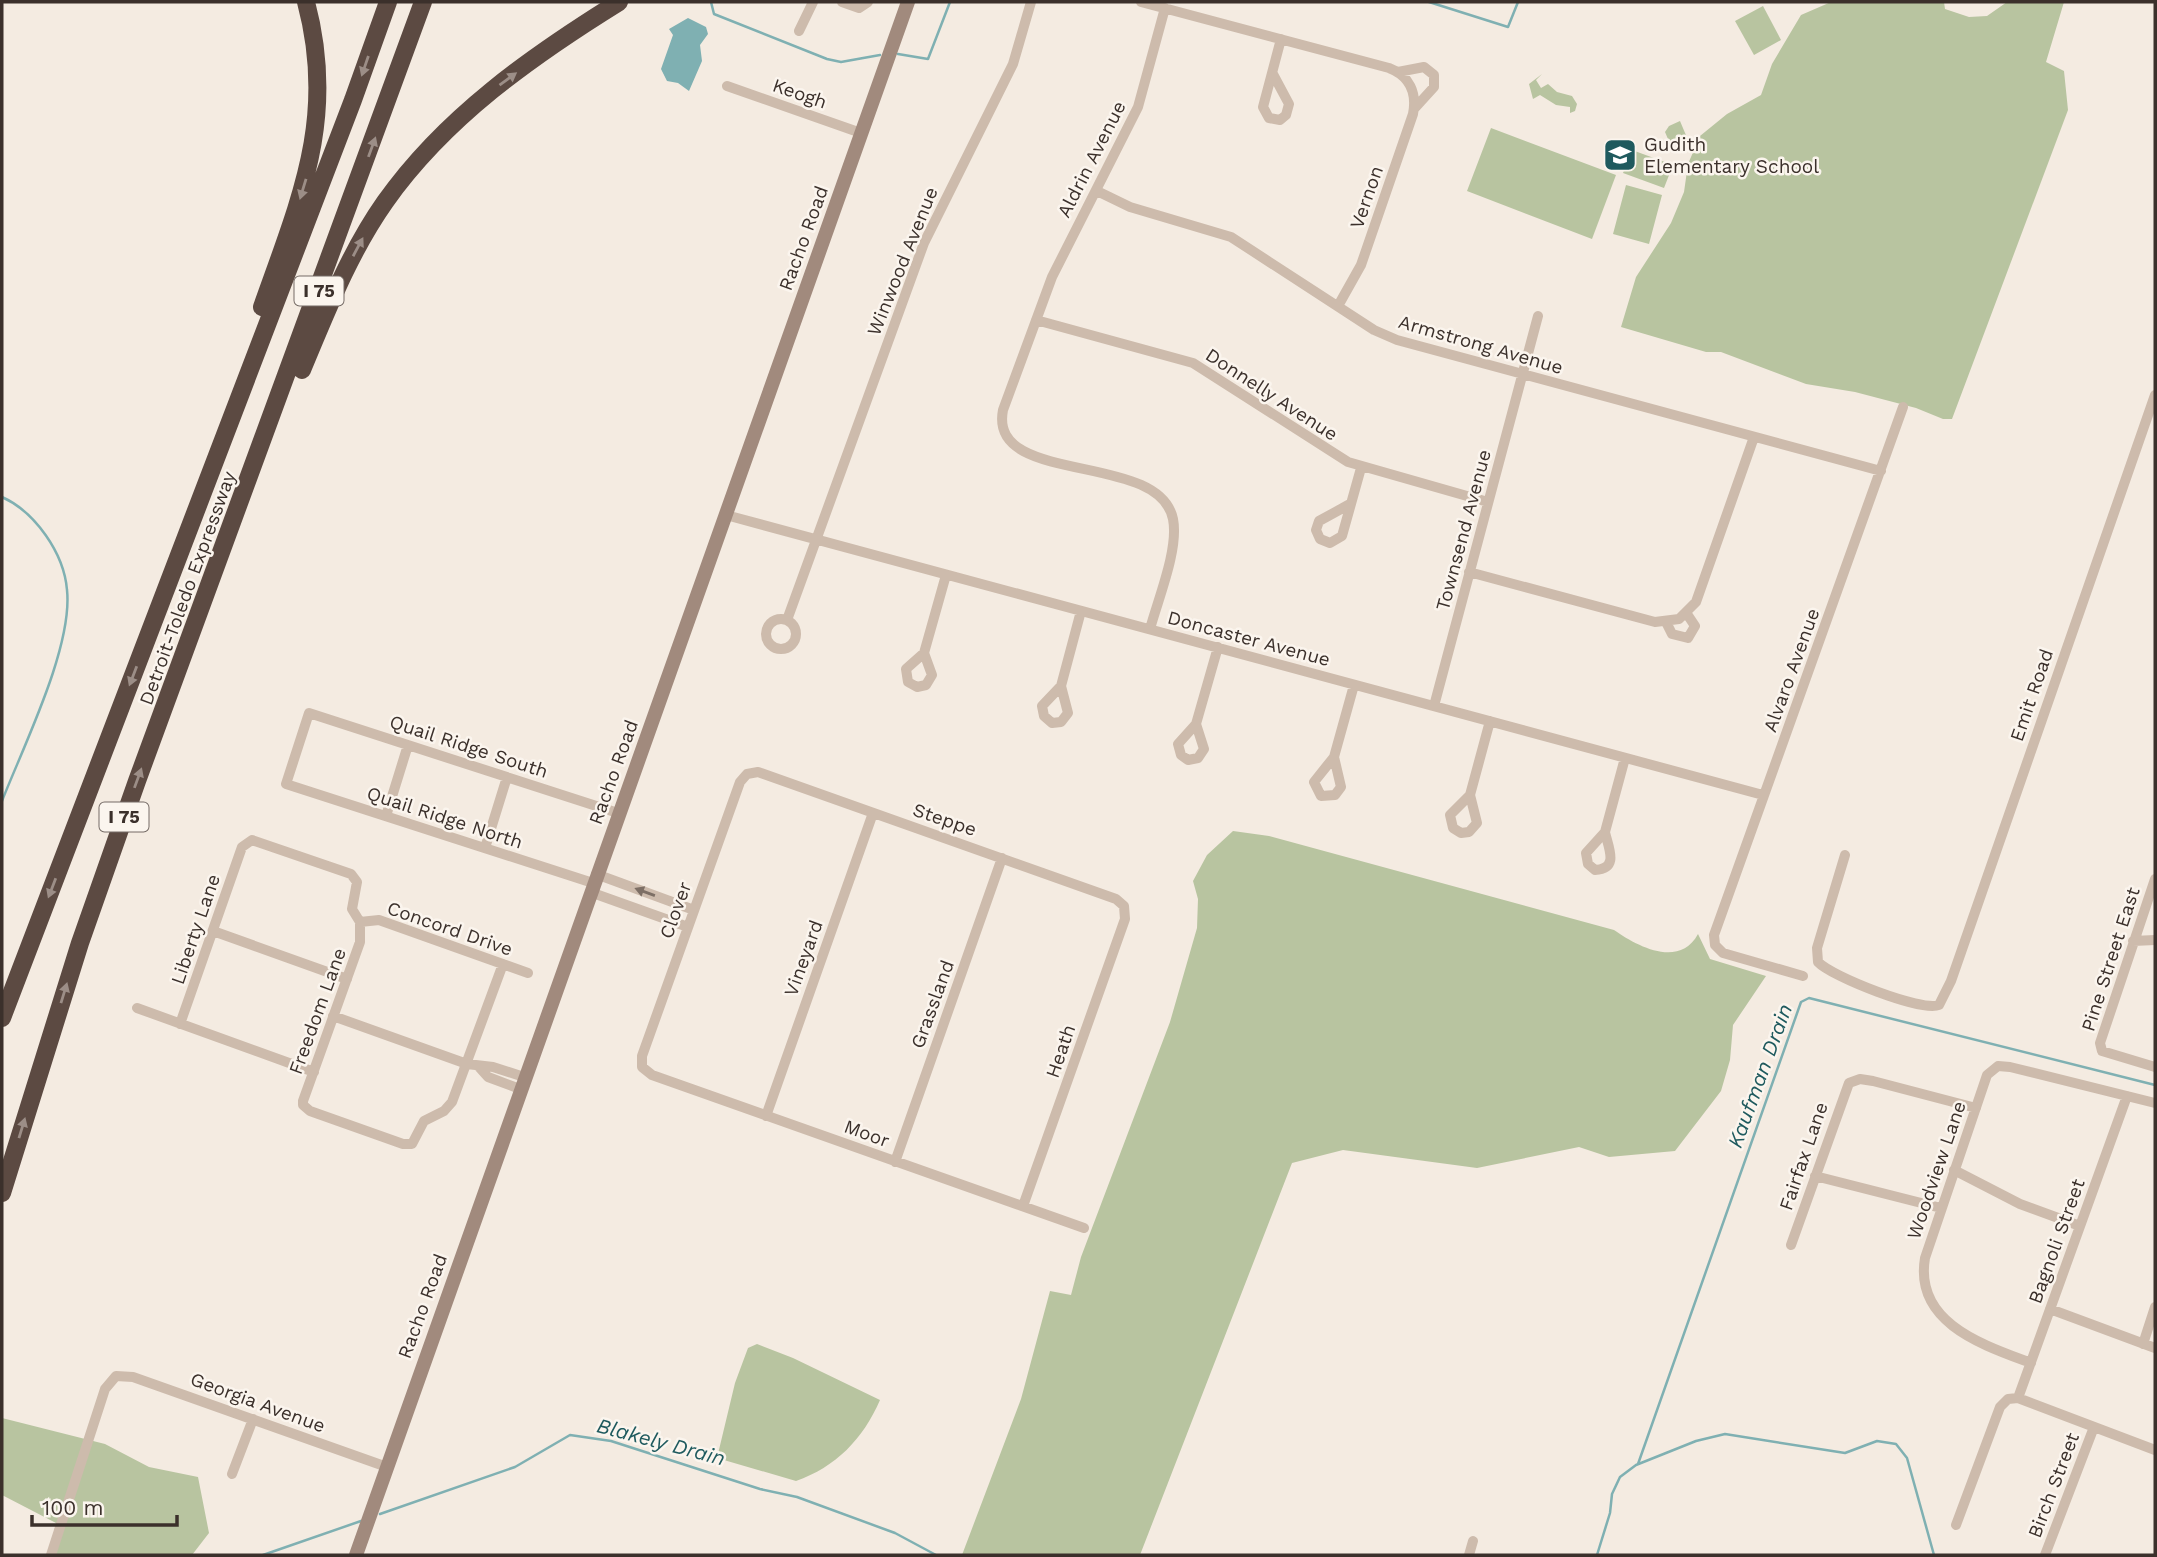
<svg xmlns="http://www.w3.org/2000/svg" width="2157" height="1557" viewBox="0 0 2157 1557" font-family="'Work Sans',sans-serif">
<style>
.green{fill:#b8c4a0}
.water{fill:#7fb0b2}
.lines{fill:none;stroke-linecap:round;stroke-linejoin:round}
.stream{stroke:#7fb0b2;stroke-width:2.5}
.street{stroke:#cdbbac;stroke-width:10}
.secondary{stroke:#a18a7d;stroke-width:14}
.highway{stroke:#5c4a42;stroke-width:18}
.oneway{fill:#9c8e87}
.oneway2{fill:#7d6f65}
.labels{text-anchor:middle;stroke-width:5;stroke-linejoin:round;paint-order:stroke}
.shield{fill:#fbf5ee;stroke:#756b66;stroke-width:2}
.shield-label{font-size:18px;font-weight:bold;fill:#3b302b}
.street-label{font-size:19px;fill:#3b302b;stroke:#fbf5ee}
.poi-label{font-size:19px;fill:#3b302b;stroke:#fbf5ee;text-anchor:start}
.water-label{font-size:21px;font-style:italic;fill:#1f5a5e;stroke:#fbf5ee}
</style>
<rect width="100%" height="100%" fill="#f4ebe1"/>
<path class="green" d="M1831 2H1944L1945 9 1969 17 1987 16 2007 2H2064L2046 62 2064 71 2068 110 1952 419H1943L1916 408 1855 392 1806 384 1721 352H1706L1621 327 1636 277 1671 223 1684 192 1688 164 1700 136 1727 114 1761 95 1772 64 1801 15Z
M1763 6 1781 40 1754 55 1735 21Z
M1542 74 1536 80 1541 88 1548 84 1557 92 1572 96 1577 104 1575 111 1570 113V107L1556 105 1540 95 1533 99 1529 84Z
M1680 121 1688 140 1671 146 1665 132 1669 126Z
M1491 128 1616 175 1592 239 1467 191Z
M1632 150 1673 165 1664 188 1623 173Z
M1626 185 1662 195 1649 244 1613 234Z
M1233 831 1269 836 1614 930C1637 946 1679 969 1698 934L1710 959 1766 976 1733 1025 1730 1060 1721 1091 1675 1151 1609 1157 1579 1147 1477 1168 1343 1150 1292 1163 1140 1555H962L1021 1399 1050 1291 1071 1295 1081 1257 1170 1022 1197 928 1198 899 1193 881 1207 855Z
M757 1344 793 1358 880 1400C863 1439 836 1467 796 1481L717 1458 735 1383 748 1348Z
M2 1418 105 1444 149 1467 198 1477 209 1533 192 1555H49L56 1523 2 1495Z"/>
<path class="water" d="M688 18 706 27 708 34 700 45 702 61 689 91 678 83 667 81 661 69 673 35 669 29Z"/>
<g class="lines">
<path class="stream" d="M711 2 714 14 827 59 841 62 880 55
M1429 2 1508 27 1518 2
M898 54 928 59 950 2
M2 497C35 512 64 553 67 590 73 647 23 747 2 801
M1638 1464 1801 1002 1809 998 2155 1085
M380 1514 515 1467 570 1435 611 1441 760 1489 797 1497 895 1533 936 1555
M263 1555 361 1521
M1597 1555 1610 1513 1612 1494 1620 1477 1636 1465 1696 1441 1725 1434 1845 1453 1877 1441 1896 1444 1907 1458 1934 1555"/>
<path class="street" d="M842 2 859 8 868 2
M1141 2 1389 68C1410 76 1417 93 1413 114L1361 265 1338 306
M799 31 813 2
M1398 72 1424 67 1434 75V87L1414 109
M1273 74 1289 104 1286 115 1280 120 1269 118 1263 107 1281 39
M727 86 861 133
M1097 191 1130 207 1231 237 1374 330 1397 340 1881 471
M1036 320 1193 363 1348 462 1488 502
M1350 504 1319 521 1316 530 1320 539 1330 543 1342 536 1361 468
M726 515 1763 795
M1469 572 1655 622 1679 619 1696 602 1754 437
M766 634a15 15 0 1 1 30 0a15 15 0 1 1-30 0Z
M787 620 924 243 1013 64 1031 2
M1666 622 1672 634 1688 638 1695 626 1687 614
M1150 629C1158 599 1179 549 1173 519 1159 450 988 487 1003 410L1052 277 1138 107 1165 8
M924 653 932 675 926 685 917 687 908 682 906 669 924 653 946 575
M1061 686 1042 706 1044 716 1052 723 1061 722 1068 713 1061 686 1081 611
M1434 706 1538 316
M1196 724 1204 749 1198 758 1188 760 1181 755 1178 744 1196 724 1218 647
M1334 757 1341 787 1335 795 1321 796 1314 782 1334 757 1354 685
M1470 795 1477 823 1469 832 1461 833 1453 828 1450 815 1470 795 1490 721
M386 816 408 745
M1605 832C1608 847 1620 869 1595 870L1588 864 1586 853 1605 832 1625 758
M485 848 507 777
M1845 855 1817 948 1818 962C1832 977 1922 1012 1939 1005L1951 981 2155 395
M596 874 694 910
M2155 879 2100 1043 2102 1051 2155 1067
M593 883 286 784 309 713 618 813
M590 892 688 927
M360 922 379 920 528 973
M213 931 347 979
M2133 941 2155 940
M1803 976 1723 953 1715 945 1714 935 1903 407
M137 1008 314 1072
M333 1016 467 1064 493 1067 524 1077
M180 1024 242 847 252 840 351 874 357 882 352 909 360 922V942L303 1101V1105L310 1111 403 1144H412L424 1121 444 1111 452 1102 503 964
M479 1067 488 1077 520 1089
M766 1116 873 813
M895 1162 1002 858
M1954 1170 2020 1204 2080 1226
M1815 1176 1941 1208
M1023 1206 1125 919 1124 906 1116 899 758 772 747 774 740 782 642 1056V1067L652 1075 1084 1228
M1791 1245 1849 1083 1860 1079 1873 1081 1976 1108
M2050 1309 2155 1348
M2143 1344 2155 1307
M2031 1363C1983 1345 1914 1323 1925 1258L1987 1075 1998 1066 2010 1067 2155 1103
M2018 1398 2127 1096
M2018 1398 2155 1450
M232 1474 253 1419
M1956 1525 2000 1407 2008 1399 2018 1398
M51 1555 105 1389 116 1376 133 1377 387 1467
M1469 1555 1473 1541
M2045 1555 2094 1427"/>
<path class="secondary" d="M356 1555 908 2"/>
<path class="highway" d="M262 307C300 199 337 118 306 2
M302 370C326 313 349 253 385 202 445 117 532 56 619 2
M2 1018 353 100 388 2
M2 1193 80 943 137 781 423 2"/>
</g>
<defs><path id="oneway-solid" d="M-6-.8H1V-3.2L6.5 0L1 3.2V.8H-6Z" transform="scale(1.75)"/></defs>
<g class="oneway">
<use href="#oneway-solid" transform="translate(365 66) rotate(109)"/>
<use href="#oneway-solid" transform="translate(508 79) rotate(-36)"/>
<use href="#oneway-solid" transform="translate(372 147) rotate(-70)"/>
<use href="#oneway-solid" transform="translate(303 189) rotate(107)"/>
<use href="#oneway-solid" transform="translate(358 247) rotate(-62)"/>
<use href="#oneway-solid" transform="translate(133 676) rotate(111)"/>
<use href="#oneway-solid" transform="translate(138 778) rotate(-70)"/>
<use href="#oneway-solid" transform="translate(52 888) rotate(111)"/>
<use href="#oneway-solid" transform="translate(64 993) rotate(-73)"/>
<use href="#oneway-solid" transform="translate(22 1128) rotate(-73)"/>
</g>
<use class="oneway2" href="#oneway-solid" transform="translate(645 892) rotate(-160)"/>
<defs>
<symbol id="school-square" viewBox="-11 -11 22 22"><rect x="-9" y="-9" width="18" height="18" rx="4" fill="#1f5a5e" stroke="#fbf5ee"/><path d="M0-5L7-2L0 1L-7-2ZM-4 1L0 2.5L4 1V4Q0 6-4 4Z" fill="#fff"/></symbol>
</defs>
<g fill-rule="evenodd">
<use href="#school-square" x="1601" y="136" width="38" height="38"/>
</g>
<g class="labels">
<g class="shield">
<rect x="294.5" y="276.5" width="49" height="29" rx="5"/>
<rect x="99.5" y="802.5" width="49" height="29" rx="5"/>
</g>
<g class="shield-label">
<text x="319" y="297">I 75</text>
<text x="124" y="823">I 75</text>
</g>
<g class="street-label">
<text transform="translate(800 93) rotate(19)" y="7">Keogh</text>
<text transform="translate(1091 159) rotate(-63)" y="7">Aldrin Avenue</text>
<text transform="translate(1366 197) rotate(-71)" y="7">Vernon</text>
<text transform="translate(803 238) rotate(-70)" y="7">Racho Road</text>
<text transform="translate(902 261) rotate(-68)" y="7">Winwood Avenue</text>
<text transform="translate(1481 344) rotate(16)" y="7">Armstrong Avenue</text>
<text transform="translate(1272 394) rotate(33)" y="7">Donnelly Avenue</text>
<text transform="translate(1463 530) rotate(-75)" y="7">Townsend Avenue</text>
<text transform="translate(187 588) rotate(-70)" y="7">Detroit-Toledo Expressway</text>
<text transform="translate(1249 638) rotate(15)" y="7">Doncaster Avenue</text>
<text transform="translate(1791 670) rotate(-70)" y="7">Alvaro Avenue</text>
<text transform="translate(2031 695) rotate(-71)" y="7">Emit Road</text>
<text transform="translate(469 746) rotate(18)" y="7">Quail Ridge South</text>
<text transform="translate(613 772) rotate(-70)" y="7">Racho Road</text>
<text transform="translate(445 817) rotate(18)" y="7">Quail Ridge North</text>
<text transform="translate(945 819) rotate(19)" y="7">Steppe</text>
<text transform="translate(675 910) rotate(-70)" y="7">Clover</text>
<text transform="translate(450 928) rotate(19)" y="7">Concord Drive</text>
<text transform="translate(195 929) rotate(-71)" y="7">Liberty Lane</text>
<text transform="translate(803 958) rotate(-70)" y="7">Vineyard</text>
<text transform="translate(2110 959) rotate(-72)" y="7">Pine Street East</text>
<text transform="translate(932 1004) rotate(-70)" y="7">Grassland</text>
<text transform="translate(317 1011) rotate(-70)" y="7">Freedom Lane</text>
<text transform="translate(1060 1051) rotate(-71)" y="7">Heath</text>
<text transform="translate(867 1133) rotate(20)" y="7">Moor</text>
<text transform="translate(1803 1156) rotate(-71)" y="7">Fairfax Lane</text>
<text transform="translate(1936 1170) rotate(-71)" y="7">Woodview Lane</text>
<text transform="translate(2056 1241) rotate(-70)" y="7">Bagnoli Street</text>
<text transform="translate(422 1306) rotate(-70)" y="7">Racho Road</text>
<text transform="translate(258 1402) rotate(20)" y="7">Georgia Avenue</text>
<text transform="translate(2053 1485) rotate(-69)" y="7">Birch Street</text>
</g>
<g class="poi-label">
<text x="1644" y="151">Gudith<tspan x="1644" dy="22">Elementary School</tspan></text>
</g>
<g class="water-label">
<text transform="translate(1760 1076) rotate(-70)" y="7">Kaufman Drain</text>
<text transform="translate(661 1442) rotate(15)" y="7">Blakely Drain</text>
</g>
</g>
<rect width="2157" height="1557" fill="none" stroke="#3b302b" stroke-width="7"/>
<path d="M32 1515v10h145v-10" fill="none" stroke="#3b302b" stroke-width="3.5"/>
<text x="42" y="1515" font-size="21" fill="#3b302b" stroke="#fbf5ee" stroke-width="5" paint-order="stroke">100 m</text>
</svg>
